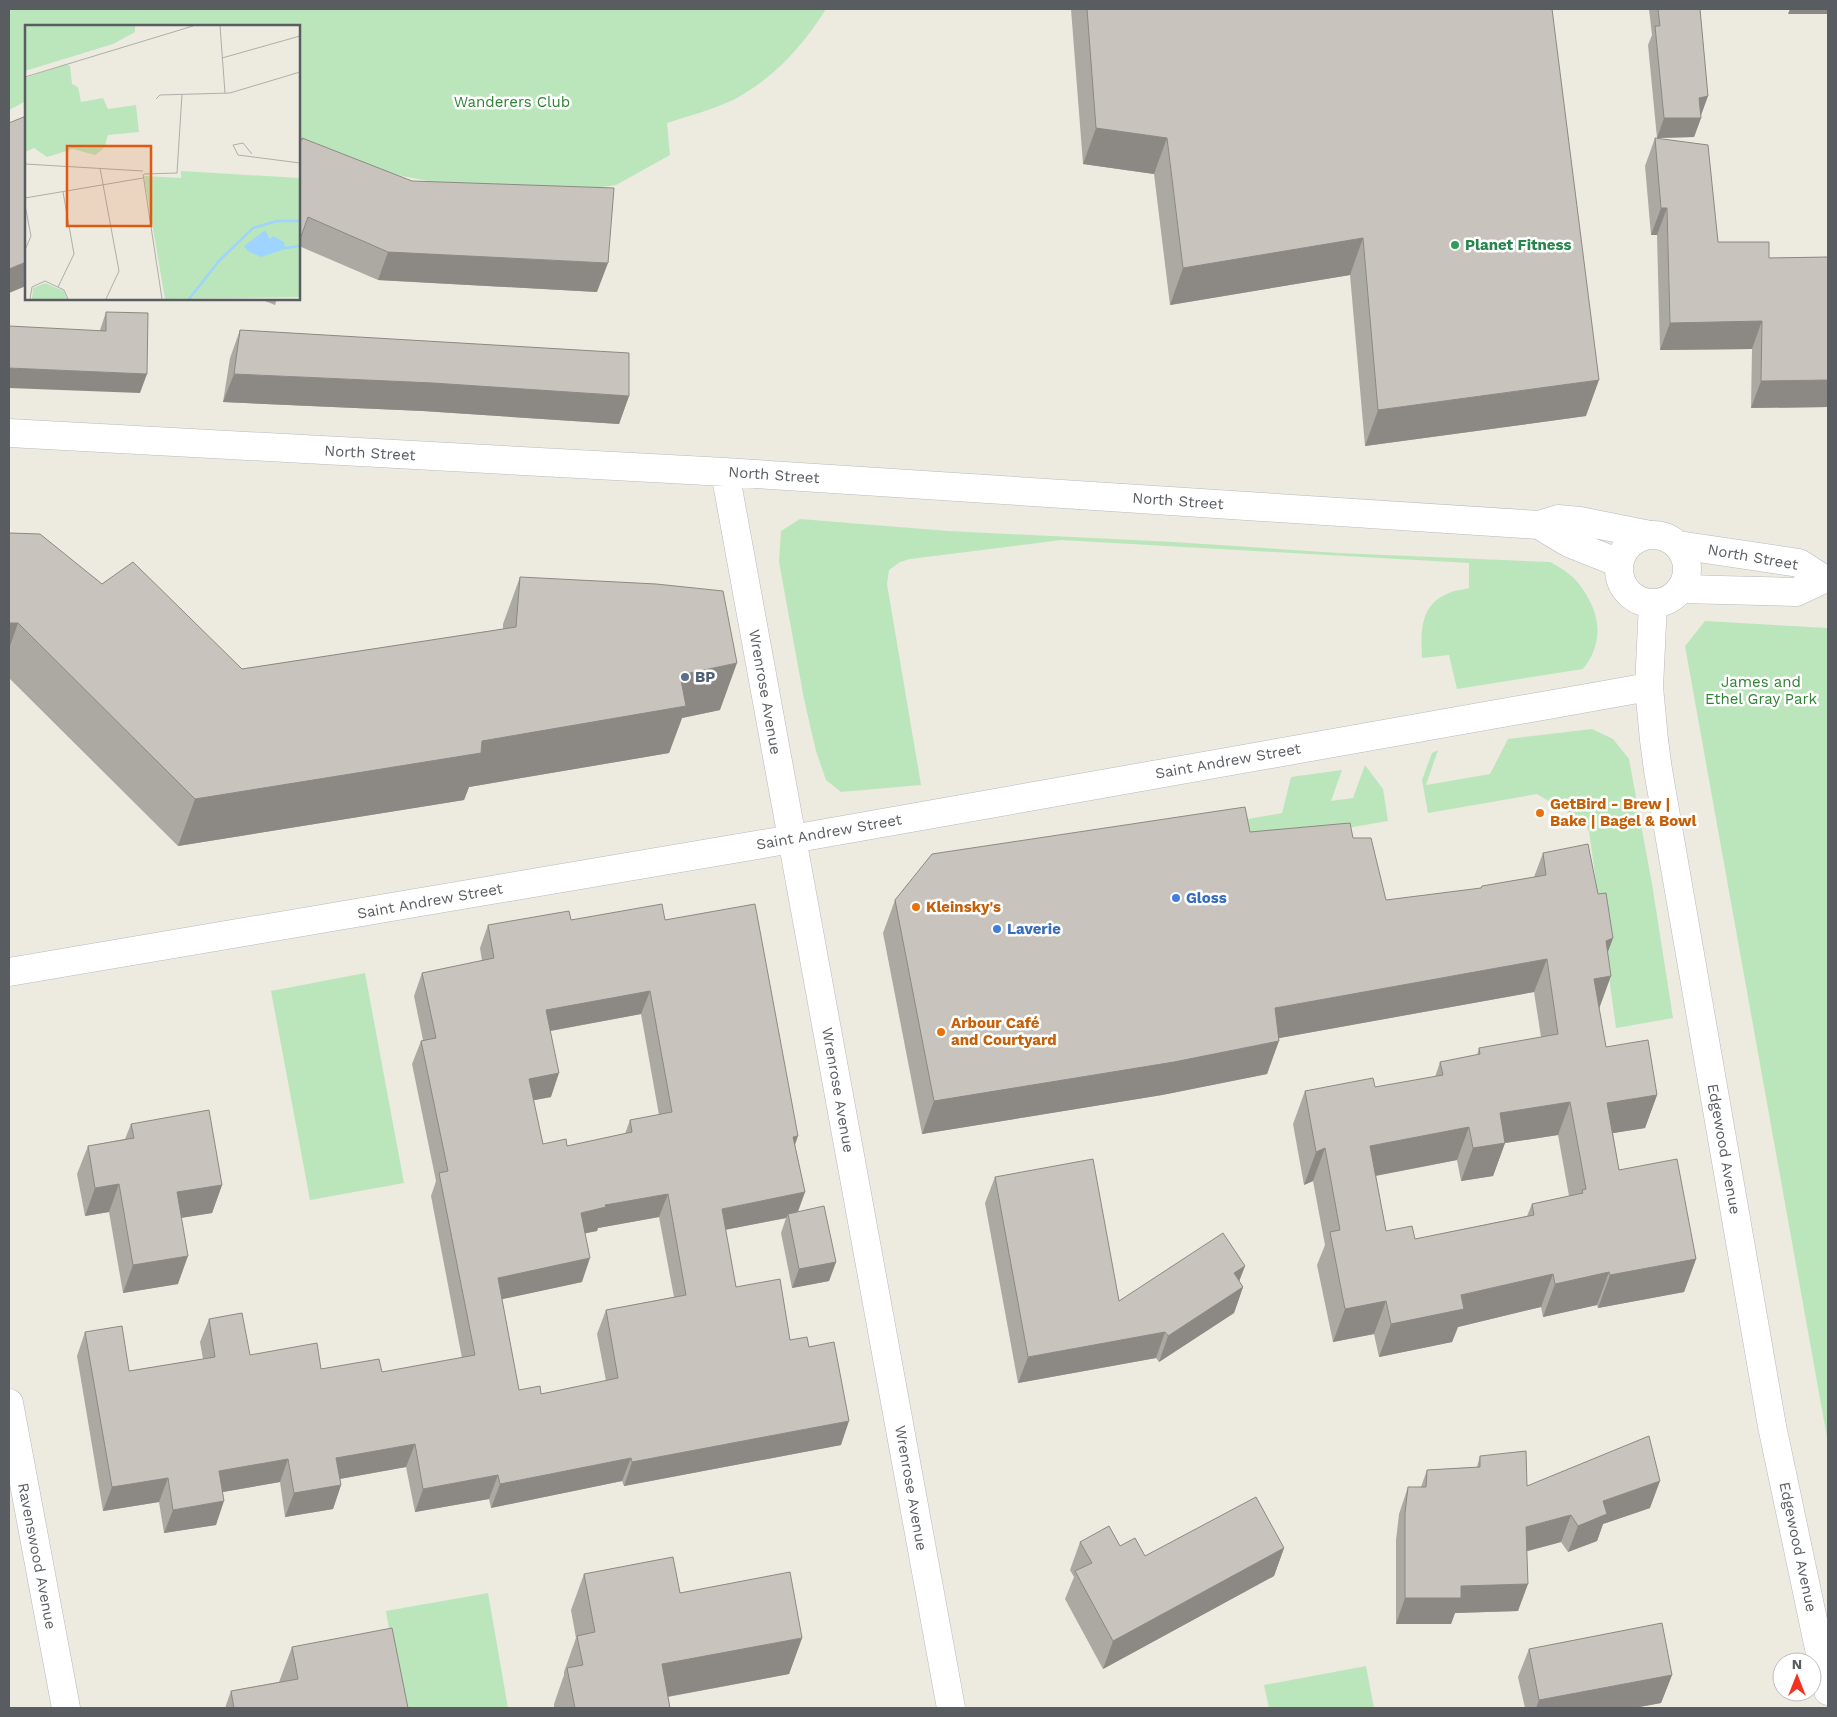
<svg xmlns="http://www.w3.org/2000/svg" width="1837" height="1717" viewBox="0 0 1837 1717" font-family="'Work Sans',sans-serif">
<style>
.green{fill:#bbe6bb}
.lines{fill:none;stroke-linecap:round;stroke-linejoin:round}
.minor-casing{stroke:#b6b9be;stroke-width:29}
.minor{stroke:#fff;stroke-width:28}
.wall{fill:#aca9a3;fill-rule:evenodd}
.shaded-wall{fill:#8c8984}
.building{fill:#c8c4bd;stroke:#8c8984;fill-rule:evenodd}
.leisure-dot{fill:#2e9e5b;stroke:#fff;stroke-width:2}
.service-dot{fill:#5c6f8a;stroke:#fff;stroke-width:2}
.food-dot{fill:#e8710a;stroke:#fff;stroke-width:2}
.shop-dot{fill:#3f7fe0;stroke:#fff;stroke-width:2}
.labels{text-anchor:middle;stroke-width:5;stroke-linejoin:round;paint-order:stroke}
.park-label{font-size:15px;fill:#2f8334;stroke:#fff}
.leisure-label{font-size:15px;font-weight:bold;fill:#27864d;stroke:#fff;text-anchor:start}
.street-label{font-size:15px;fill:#595d62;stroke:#fff}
.service-label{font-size:15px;font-weight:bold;fill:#4e5e75;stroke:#fff;text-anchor:start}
.food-label{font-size:15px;font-weight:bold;fill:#c56008;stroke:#fff;text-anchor:start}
.shop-label{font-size:15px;font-weight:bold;fill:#366cbe;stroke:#fff;text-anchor:start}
.inset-river{fill:none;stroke:#9ed4ff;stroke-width:2.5}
.inset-road{fill:none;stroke:#aeaeaa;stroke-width:1}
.view{fill:#e15910;fill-opacity:0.15;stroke:#e15910;stroke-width:2.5}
.inset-edge{fill:none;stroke:#595d62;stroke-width:2.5}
</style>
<rect width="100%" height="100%" fill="#edeae0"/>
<path class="green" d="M9 9H826C802 47 773 79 733 100 712 110 688 116 667 123L670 155 616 185 560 193 504 195 402 176 328 153 299 139V26H26V101L9 110Z
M800 519 948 531 1174 542 1339 553 1550 562C1557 566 1565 570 1570 575 1577 580 1583 589 1587 596 1602 621 1601 647 1583 669L1457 689 1449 655 1422 658C1421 632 1419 605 1449 593 1455 590 1462 590 1469 588V563L1061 540 910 559 900 562 889 570 887 584 921 785 841 792 826 780 816 751 804 699 779 562 781 531Z
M1705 621 1828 628V1443L1685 646Z
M1592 729 1613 739 1629 759 1652 884 1673 1018 1616 1028 1589 831 1585 823 1537 794 1428 813 1422 780 1432 753 1438 750 1426 785 1490 774 1508 739Z
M1365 765 1383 789 1388 821 1266 842 1226 823 1282 813 1291 777 1342 770 1331 801 1353 798Z
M365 973 404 1183 310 1200 271 991Z
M488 1593 508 1708H402L386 1611Z
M1366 1666 1374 1708H1269L1264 1685Z"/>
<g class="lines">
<defs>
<path id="minor" d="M9 433 725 472 1539 525 1558 519 1580 521 1650 535
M725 472 951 1708
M1539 525 1569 543 1619 563
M1619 569a34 34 0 1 1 68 0a34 34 0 1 1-68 0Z
M1678 545 1799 563 1824 579
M1681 589 1796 592 1824 579H1828
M1653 603 1649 687 1654 740 1658 770 1772 1426 1828 1691
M9 972 792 839 1649 687
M9 1403 66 1708"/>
</defs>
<use href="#minor" class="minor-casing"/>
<use href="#minor" class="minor"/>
</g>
<path class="wall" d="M1071 9H1552L1586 416 1365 446 1350 275 1170 305 1154 174 1083 164Z
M1649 9H1700L1708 96 1701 115V118L1694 137 1657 138 1648 45 1652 35Z
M1655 138 1718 242 1769 258 1828 257V407L1751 408 1752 349 1660 350 1657 235H1651L1645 166Z
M299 139 597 292 378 280 299 246Z
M260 299H277L275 305Z
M106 312 140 393 100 330Z
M240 330 629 396 619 424 423 411 223 402 230 358Z
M9 533 102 584 242 669 503 629V624L520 577 720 710 682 718 669 753 469 787 464 800 178 846 9 678Z
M1250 832 1353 838 1386 900 1481 889 1482 886 1534 877 1543 853 1598 894 1613 938 1607 953 1599 1008 1606 1047 1657 1095 1645 1128 1613 1133 1619 1170 1696 1259 1684 1292 1598 1308 1597 1305 1543 1317 1541 1307 1458 1327 1452 1342 1379 1357 1374 1334 1333 1342 1317 1265 1325 1245 1313 1181 1304 1185 1293 1124 1305 1091 1375 1087 1435 1077 1440 1062 1477 1055 1479 1048 1541 1037 1534 992 1279 1038 1267 1074 1162 1095 922 1134 883 933 895 900ZM1558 1135 1569 1196 1532 1204 1527 1216 1415 1239 1386 1231 1376 1176 1457 1160 1461 1181 1493 1176 1505 1143Z
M571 920H665L795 1145 805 1192 798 1212 836 1262 829 1281 792 1288 781 1233 786 1218 725 1230 736 1287 790 1340 809 1347 841 1445 624 1486 622 1481 491 1508 489 1499 415 1512 406 1467 340 1479 341 1485 333 1509 285 1517 280 1482 223 1492 216 1525 164 1533 159 1502 103 1511 77 1356 85 1332 129 1371 203 1359 200 1342 209 1319 250 1355 321 1369 382 1372 462 1358 431 1196 436 1181 412 1064 421 1041 423 1040 414 996 422 973 482 961 480 948 488 925ZM641 1014 659 1115 630 1120 625 1134 567 1146 543 1144 533 1100 551 1097V1031ZM659 1217 674 1297 606 1310 597 1334 606 1381 541 1394 519 1390 502 1299 582 1282 585 1233 597 1231 598 1228Z
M131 1124 222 1185 212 1213 181 1218 178 1284 123 1293 109 1212 85 1216 77 1174 88 1146 125 1139Z
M995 1177 1119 1301 1245 1266 1239 1281 1243 1287 1234 1313 1159 1362 1156 1358 1018 1383 985 1203Z
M1480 1456 1527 1486 1650 1508 1603 1524 1597 1541 1568 1552 1561 1542 1527 1551 1518 1611 1455 1613 1451 1624H1396V1540L1399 1514 1408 1487H1421L1427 1470 1477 1467Z
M1080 1542 1120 1546 1145 1556 1284 1548 1274 1576 1103 1669 1065 1599 1074 1577 1070 1570Z
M584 1574 680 1593 802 1638 789 1674 668 1697 670 1708H554V1704L564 1675V1672L576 1638 571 1610Z
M292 1647 408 1708H225L231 1691 279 1682Z
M1529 1649 1672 1675 1661 1703 1634 1708H1525L1518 1677Z"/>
<path class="shaded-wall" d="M1790 9H1828V14H1788Z
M1708 96 1701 115 1692 117 1699 98Z
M1664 118H1701L1694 137 1657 138Z
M1096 128 1167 138 1154 174 1083 164Z
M1661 208H1667L1657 235H1651Z
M1363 238 1350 275 1170 305 1183 268Z
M388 252 608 263 597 292 378 280Z
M26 262V286L9 293V269Z
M1762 321 1752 349 1660 350 1670 323Z
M9 368 147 374 140 393 9 388Z
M234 374 433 383 629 396 619 424 423 411 223 402Z
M1599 380 1586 416 1365 446 1378 410Z
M1828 380V407L1751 408 1761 381Z
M9 623H18L9 649Z
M737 663 720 710 682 718 669 753 469 787 464 800 178 846 195 799 680 675Z
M1613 938 1601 971 1606 941Z
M1547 959 1534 992 1263 1041 1275 1008Z
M1611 976 1599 1009 1594 979Z
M650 991 641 1014 538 1033 546 1010Z
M1279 1041 1267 1074 1162 1095 922 1134 934 1101Z
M559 1073 551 1097 520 1103 529 1079Z
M1657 1095 1645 1128 1595 1136 1607 1103Z
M1570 1102 1558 1135 1505 1143 1493 1176 1461 1181 1473 1148 1500 1113Z
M1469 1127 1457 1160 1358 1179 1370 1146Z
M798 1136 790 1160 793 1137Z
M1325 1148 1313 1181 1304 1185 1316 1152Z
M119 1184 109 1212 85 1216 95 1188Z
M222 1185 212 1213 167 1220 177 1192Z
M805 1192 796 1216 788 1214 786 1218 713 1232 722 1209Z
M668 1194 659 1217 598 1228 597 1231 572 1236 581 1213 605 1205Z
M188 1256 178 1284 123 1293 133 1265Z
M590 1258 582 1282 489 1302 498 1278Z
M1696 1259 1684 1292 1598 1308 1610 1275Z
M836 1262 829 1281 792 1288 799 1269Z
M1245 1266 1235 1292 1234 1273Z
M1609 1272 1597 1305 1543 1317 1555 1284Z
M1553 1274 1541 1307 1458 1327 1452 1342 1379 1357 1391 1324 1461 1295Z
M1243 1287 1234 1313 1159 1362 1168 1336Z
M1386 1301 1374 1334 1333 1342 1345 1309Z
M1165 1332 1156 1358 1018 1383 1028 1357Z
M849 1421 841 1445 624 1486 632 1462Z
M415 1444 406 1467 328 1481 336 1458Z
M631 1458 622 1481 491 1508 500 1484Z
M288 1459 280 1482 211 1494 219 1471Z
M498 1475 489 1499 415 1512 423 1489Z
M168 1478 159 1502 103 1511 112 1487Z
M1660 1481 1650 1508 1603 1524 1597 1541 1568 1552 1578 1526 1603 1501Z
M341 1485 333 1509 285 1517 294 1493Z
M224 1501 216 1525 164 1533 173 1510Z
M1571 1515 1561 1542 1517 1554 1526 1527Z
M1284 1548 1274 1576 1103 1669 1113 1641Z
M1528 1584 1518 1611 1455 1613 1451 1624H1396L1405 1598 1461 1586Z
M802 1638 789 1674 649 1700 662 1664Z
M1672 1675 1661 1703 1634 1708H1536L1539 1700Z"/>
<path class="building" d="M1087 9H1552L1599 380 1378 410 1363 238 1183 268 1167 138 1096 128Z
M1658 9H1700L1708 96 1699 98 1701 118H1664L1655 26H1660Z
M26 116V262L9 269V123Z
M302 138 412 181 614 188 608 263 388 252 308 217 299 242V139L302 140Z
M1655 138 1708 145 1718 242H1769V258L1828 257V380L1761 381 1762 321 1670 323 1667 208H1661Z
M106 312 148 313 147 374 9 368V326L106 331Z
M240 330 629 353V396L433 383 234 374Z
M9 533 40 534 102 584 133 562 242 669 516 627 520 577 656 584 723 591 737 663 680 675 686 706 482 741 481 753 195 799 18 623H9Z
M1245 807 1250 832 1350 823 1353 838H1371L1386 900 1481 888 1482 886 1546 875 1543 853 1588 844 1598 894 1606 893 1613 938 1606 941 1611 976 1594 979 1606 1047 1648 1040 1657 1095 1607 1103 1619 1170 1677 1159 1696 1259 1610 1275 1609 1272 1555 1284 1553 1274 1461 1295 1464 1309 1391 1324 1386 1301 1345 1309 1330 1232 1340 1230 1325 1148 1316 1152 1305 1091 1373 1078 1375 1087 1443 1075 1440 1062 1480 1054 1479 1048 1558 1034 1547 959 1275 1008 1279 1041 1174 1062 934 1101 895 900 932 854ZM1570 1102 1586 1189 1582 1190 1583 1193 1532 1204 1534 1215 1415 1239 1412 1226 1386 1231 1370 1146 1469 1127 1473 1148 1505 1143 1500 1113Z
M662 904 665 920 755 904 798 1136 793 1137 805 1192 722 1209 736 1287 780 1279 790 1340 807 1337 809 1347 834 1342 849 1421 632 1462 631 1458 500 1484 498 1475 423 1489 415 1444 336 1458 341 1485 294 1493 288 1459 219 1471 224 1501 173 1510 168 1478 112 1487 85 1332 122 1326 129 1371 215 1357 209 1319 242 1313 250 1355 317 1343 321 1369 379 1359 382 1372 475 1355 439 1173 448 1171 421 1041 436 1038 422 973 494 958 488 925 569 911 571 920ZM650 991 672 1112 630 1120 632 1132 567 1146 566 1139 543 1144 529 1079 559 1073 546 1010ZM668 1194 686 1295 606 1310 618 1378 541 1394 540 1386 519 1390 498 1278 590 1258 581 1213 606 1207 605 1205Z
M209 1110 222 1185 177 1192 188 1256 133 1265 119 1184 95 1188 88 1146 134 1138 131 1124Z
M1093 1159 1119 1301 1223 1233 1245 1266 1234 1273 1243 1287 1168 1336 1165 1332 1028 1357 995 1177Z
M824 1206 836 1262 799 1269 788 1214Z
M1649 1436 1660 1481 1603 1501 1607 1514 1578 1526 1571 1515 1526 1527 1528 1584 1461 1586V1598H1405V1513L1408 1487H1426L1427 1470 1480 1467V1456L1526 1451 1527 1486Z
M1256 1497 1284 1548 1113 1641 1075 1571 1092 1563 1080 1542 1109 1526 1120 1546 1135 1538 1145 1556Z
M673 1557 680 1593 790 1572 802 1638 662 1664 670 1708H575L567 1668 583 1665 577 1636 595 1632 584 1574Z
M1662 1623 1672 1675 1539 1700 1529 1649Z
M392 1628 408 1708H234L231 1691 298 1679 292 1647Z"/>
<circle class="leisure-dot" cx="1455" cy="245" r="5"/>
<circle class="service-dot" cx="685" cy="677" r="5"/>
<g class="food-dot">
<circle cx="1540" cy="813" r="5"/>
<circle cx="916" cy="907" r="5"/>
<circle cx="941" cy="1032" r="5"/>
</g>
<g class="shop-dot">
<circle cx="1176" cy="898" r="5"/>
<circle cx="997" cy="929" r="5"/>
</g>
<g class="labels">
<g class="park-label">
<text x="512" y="107">Wanderers Club</text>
<text x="1761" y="687">James and<tspan x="1761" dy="17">Ethel Gray Park</tspan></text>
</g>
<g class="leisure-label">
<text x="1465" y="250">Planet Fitness</text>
</g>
<g class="street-label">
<text transform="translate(370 453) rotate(3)" y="5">North Street</text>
<text transform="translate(774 475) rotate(4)" y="5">North Street</text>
<text transform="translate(1178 501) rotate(4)" y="5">North Street</text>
<text transform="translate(1753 557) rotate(10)" y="5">North Street</text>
<text transform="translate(765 692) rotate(80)" y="5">Wrenrose Avenue</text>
<text transform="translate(1228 761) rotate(-10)" y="5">Saint Andrew Street</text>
<text transform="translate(829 832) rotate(-10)" y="5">Saint Andrew Street</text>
<text transform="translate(430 901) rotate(-10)" y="5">Saint Andrew Street</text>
<text transform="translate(838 1090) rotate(80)" y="5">Wrenrose Avenue</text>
<text transform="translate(1724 1149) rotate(80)" y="5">Edgewood Avenue</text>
<text transform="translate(911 1488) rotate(80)" y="5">Wrenrose Avenue</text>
<text transform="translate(1798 1547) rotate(78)" y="5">Edgewood Avenue</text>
<text transform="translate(37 1556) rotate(79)" y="5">Ravenswood Avenue</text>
</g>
<g class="service-label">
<text x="695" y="682">BP</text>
</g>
<g class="food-label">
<text x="1550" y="809">GetBird - Brew |<tspan x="1550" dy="17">Bake | Bagel &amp; Bowl</tspan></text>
<text x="926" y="912">Kleinsky's</text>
<text x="951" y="1028">Arbour Café<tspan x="951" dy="17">and Courtyard</tspan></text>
</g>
<g class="shop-label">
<text x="1186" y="903">Gloss</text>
<text x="1007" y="934">Laverie</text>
</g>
</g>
<g transform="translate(25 25)">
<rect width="275" height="275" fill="#edeae0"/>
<path d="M0 1H110V7L88 19 0 46ZM41 39 45 41 47 59 53 62 56 77 78 73 83 84 111 80 114 107 83 110 79 123 70 130 48 124 22 132 9 123 0 127V53ZM156 146 275 153V272L140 274 119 151 156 153ZM20 258 39 266 42 274H7L8 263Z" fill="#bbe6bb"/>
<path d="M240 205 245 214 248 211 259 217 260 224 236 232 223 226 219 221Z" fill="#9ed4ff"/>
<path class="inset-river" d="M260 223 275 221M164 274 194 236 228 203 252 196H275"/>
<path class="inset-road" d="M195 1 200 68M197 33 275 11M0 52 168 1M131 74 135 70 205 68 275 47M227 129 218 118 208 120 213 130 275 138M0 139 118 146M75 143 94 246 81 274M118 149 137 274M119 149 152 148 157 69M0 173 118 153M0 180 6 211 0 225M33 262 49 229 38 167M5 274 7 262 20 256 39 265 43 274"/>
<path class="view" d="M42 121H126V201H42Z"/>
<rect width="275" height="275" class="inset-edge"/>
</g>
<rect width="1837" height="1717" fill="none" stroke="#595d62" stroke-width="20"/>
<g transform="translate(1797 1677)"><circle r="24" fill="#ffffff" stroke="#bdbec0"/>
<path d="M0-4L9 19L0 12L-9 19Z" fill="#f13422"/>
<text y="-8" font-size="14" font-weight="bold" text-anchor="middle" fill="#595d62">N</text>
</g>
</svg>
